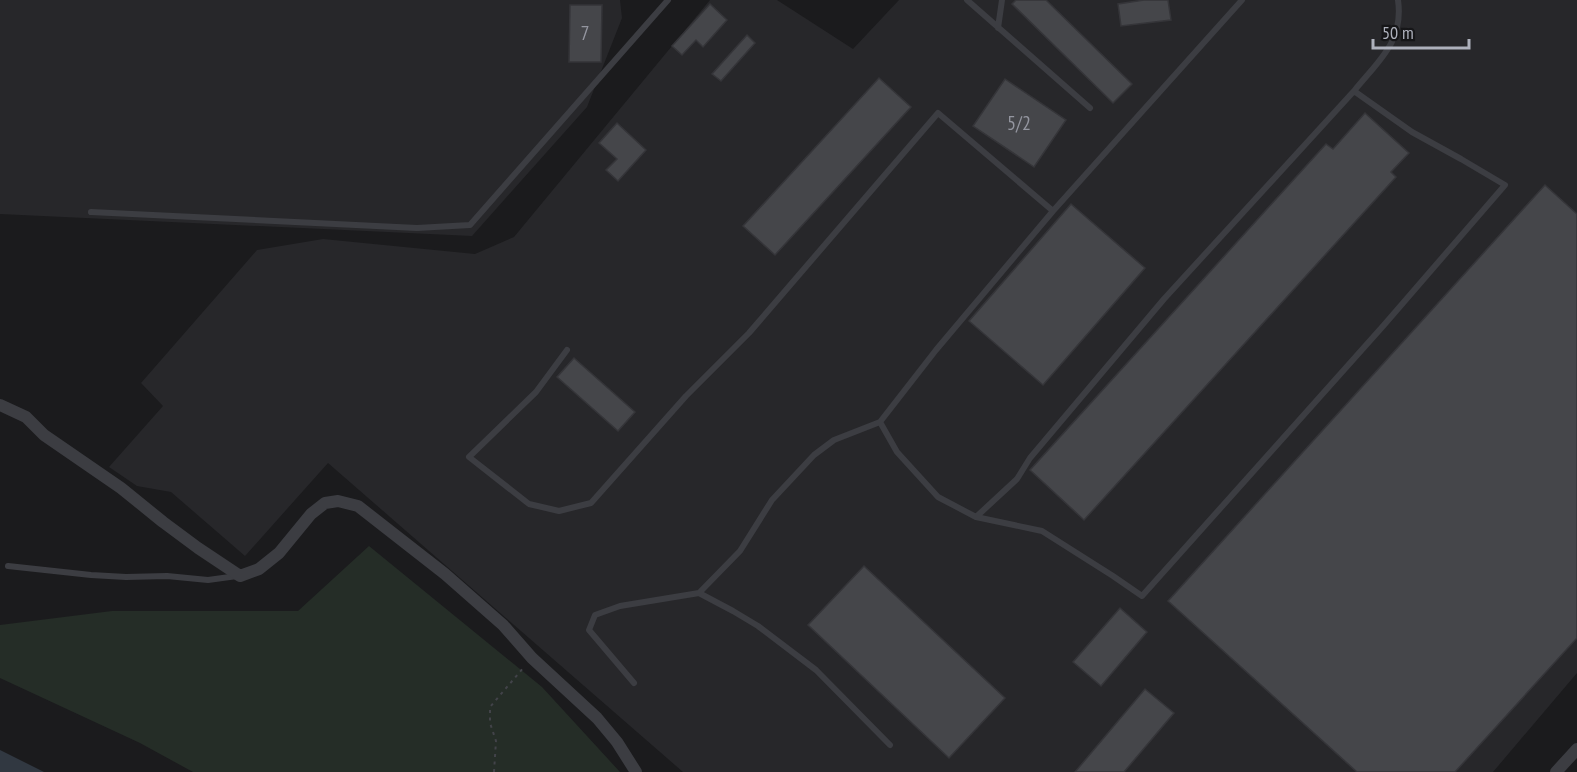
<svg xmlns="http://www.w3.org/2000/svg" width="1577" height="772" viewBox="0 0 1577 772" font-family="'PT Sans Narrow',sans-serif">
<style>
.built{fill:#27272a}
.green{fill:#252d27}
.water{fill:#313841}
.building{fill:#45464a;stroke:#353539;stroke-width:1.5}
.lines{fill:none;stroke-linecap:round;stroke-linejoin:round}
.path{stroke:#424349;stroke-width:2;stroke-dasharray:3 4.5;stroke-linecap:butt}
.service{stroke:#3c3d42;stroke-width:6}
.minor{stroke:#3c3d42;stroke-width:12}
.labels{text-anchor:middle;stroke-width:5;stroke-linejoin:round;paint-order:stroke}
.number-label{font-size:20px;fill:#9496a0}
</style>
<rect width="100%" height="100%" fill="#1b1b1d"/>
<path class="built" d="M0 0H620L622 18 587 107 472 236 0 214Z
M710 0H777L853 49 899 0H1577V673L1493 772H683L328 463 245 556 171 492 137 486 109 467 163 406 141 383 257 250 323 239 475 254 514 237Z"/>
<path class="green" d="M369 546 542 687 620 772H193L140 743 0 678V625L112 611H298Z"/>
<path class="water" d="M0 750 44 772H0Z"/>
<path class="building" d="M1016 0H1046L1132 84 1113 103 1012 4Z
M1144 0H1168L1171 20 1121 26 1118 4Z
M710 4 727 20 703 47 696 40 682 55 672 46Z
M570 5H602L601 62H569Z
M747 35 755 43 721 81 712 74Z
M879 78 911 107 775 255 743 226Z
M1005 79 1066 120 1034 167 973 126Z
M1365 113 1409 153 1391 172 1396 177 1084 520 1030 470 1326 144 1333 149Z
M617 123 646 150 618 181 606 170 617 159 599 143Z
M1545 185 1577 214V638L1455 772H1357L1168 601Z
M1071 204 1145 268 1043 385 969 321Z
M574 358 635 412 618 431 557 377Z
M864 566 1005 698 949 758 808 625Z
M1120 608 1147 632 1101 686 1073 662Z
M1145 689 1174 713 1124 772H1075Z"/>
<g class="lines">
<path class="path" d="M494 772 496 741 490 723V707L524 667"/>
<path class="service" d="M967 0 1090 108
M998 28 1002 0
M1354 91C1378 61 1404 42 1398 0
M91 212 417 228 470 225 668 0
M567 350 536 392 469 457 529 504 559 511 591 503 686 396 749 333 938 113 1053 211 1242 0
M976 517 1017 479 1030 458 1164 299 1354 91 1412 132 1461 159 1505 185 1384 325 1142 596 1113 576 1042 531 976 517 938 497 897 452 880 422 936 350 1053 211
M8 566 91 575 126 577 167 576 208 580 237 576
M699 593 733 611 758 626 816 670 890 745
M634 683 589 630 595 615 620 606 699 593 740 551 772 500 814 455 834 440 880 422"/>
<path class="minor" d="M0 405 26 417 44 435 121 488 163 522 198 548 240 576 259 569 279 553 311 514 325 503 338 501 358 506 445 574 503 625 532 658 597 718 617 742 636 772
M1556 772 1577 749"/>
</g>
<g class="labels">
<g class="number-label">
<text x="585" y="40">7</text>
<text x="1019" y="130">5/2</text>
</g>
</g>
<path d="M1373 39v9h96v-9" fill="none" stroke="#aeb1bc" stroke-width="3"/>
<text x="1382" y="39" font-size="18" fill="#aeb1bc" stroke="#161618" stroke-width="4.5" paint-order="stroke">50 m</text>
</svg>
